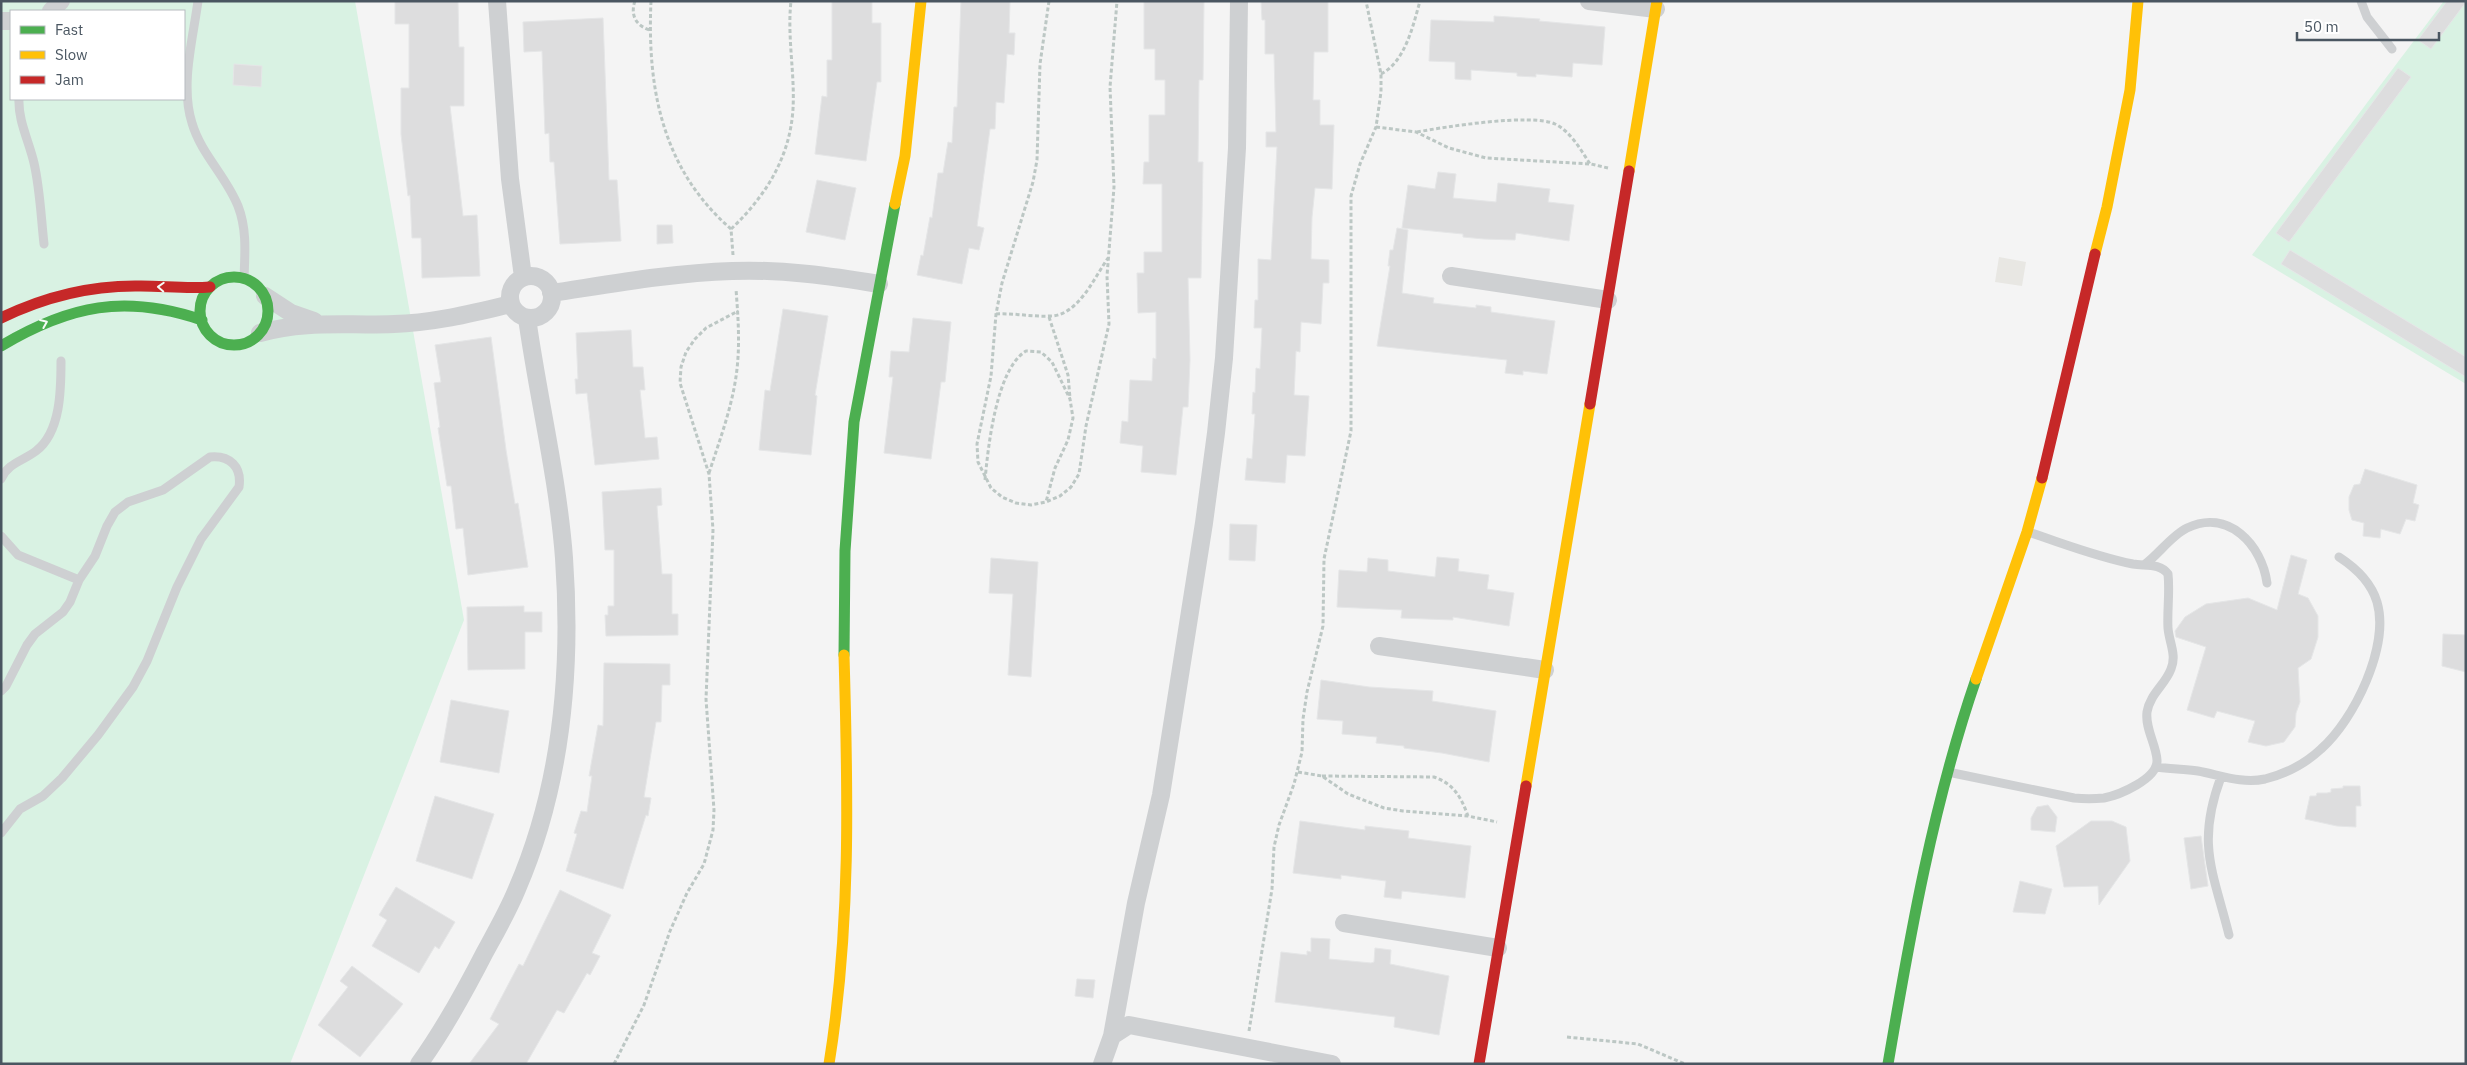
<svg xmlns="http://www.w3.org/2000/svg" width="2467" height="1065" viewBox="0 0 2467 1065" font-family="'IBM Plex Sans',sans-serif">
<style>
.commercial{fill:#e8e7e3}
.green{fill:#d9f2e3;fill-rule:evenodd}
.building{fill:#ddddde;stroke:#e5e6e7}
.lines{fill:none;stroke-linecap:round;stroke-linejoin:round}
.path{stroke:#bcc7c4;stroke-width:3;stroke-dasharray:4 2.5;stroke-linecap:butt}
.lane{stroke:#ced0d2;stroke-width:9}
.street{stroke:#ced0d2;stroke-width:18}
.fast{stroke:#4caf50;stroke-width:11}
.slow{stroke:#ffc107;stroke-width:11}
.jam{stroke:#c62828;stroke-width:11}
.oneway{stroke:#f6fbf6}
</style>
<rect width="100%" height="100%" fill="#f4f4f4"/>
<path class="commercial" d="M1999 257 2026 262 2022 286 1995 282Z"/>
<path class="green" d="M1 1H355L464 620 290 1064H1ZM11 11H184V99H11Z
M2444 1H2466V384L2252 255Z"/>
<path class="building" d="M395 1H458L459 47H464V106H450L463 216 477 215 480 276 422 278 421 238H412L410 195 408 196 401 134V88H409V24H395Z
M832 1H872V23H881V82H877L866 161 815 154 822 96 827 97V60H832Z
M961 1H1010L1009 33H1015L1014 55 1007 54 1004 103 996 102 995 129H990L977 226 984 228 979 250 969 248 962 284 917 275 921 255 923 256 930 217 932 218 938 173H943L948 142 952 143 954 107H957Z
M1144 1H1204L1203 80H1199L1198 162H1203L1201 278H1188L1190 360 1188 407H1183L1176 475 1141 472 1143 446 1120 443 1122 421 1128 422 1130 380 1152 381 1153 358 1156 359V312L1138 313 1137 273H1144V252H1162V184H1143L1144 162H1149V115H1165V80H1155V49H1144Z
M1261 1H1328V52H1314L1313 100H1320V125H1334L1332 189 1315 188 1312 217 1311 259 1329 260V283H1323L1321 324 1301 322 1300 352 1296 351 1294 395 1309 396 1305 456 1287 455 1285 483 1245 480 1247 458 1252 459 1255 414H1252L1253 392 1255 393 1256 368 1260 369 1262 328H1254L1255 300H1258V259L1271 260 1277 147H1266V132H1276L1274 54H1265V20H1262Z
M2447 1 2466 2 2431 49 2418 40Z
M1494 16 1540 19 1539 21 1605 27 1602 65 1573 63 1572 77 1536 74V77L1517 76V73L1471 70V80L1455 79V62L1429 61 1431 20 1494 22Z
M603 18 609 180H617L621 241 560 244 554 162H550L549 133 545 134 542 51 524 52 523 22Z
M234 64 262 66 261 87 233 85Z
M2398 68 2411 77 2289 242 2276 233Z
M1438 172 1456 174 1453 198 1496 202 1498 183 1550 189 1548 202 1574 205 1569 241 1516 233 1515 240 1484 239 1463 237V234L1402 228 1408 185 1435 189Z
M817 180 856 188 845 240 806 232Z
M657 225H672L673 243 657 244Z
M1397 228 1408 230 1402 293 1434 298 1433 303 1476 308V305L1491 307V312L1555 321 1547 374 1523 371V375L1505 373 1507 360 1377 346 1390 266H1388L1390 250H1393Z
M2290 250 2466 357V377L2281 264Z
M783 309 828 316 815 395 817 396 811 455 759 450 765 390 770 391Z
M913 318 951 322 945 382H941L931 459 884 453 893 377H889L891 351 909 352Z
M631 330 633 367H643L645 390H640L645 438 657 437 659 459 595 465 587 393 576 394 575 379H578L576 333Z
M491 337 506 450 515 504 518 503 528 567 468 575 463 528 456 529 451 486H447L438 428 440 427 434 383 441 382 435 345Z
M2365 469 2417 485 2413 503 2419 505 2415 521 2406 519 2400 534 2381 529 2380 538 2363 536 2364 523 2352 520 2349 510V497L2354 485 2360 484Z
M661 488 662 505 657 506 662 574H672V614H678V635L606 636 605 615H608V606H614V550H605L602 492Z
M1230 524 1257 525 1255 561 1229 560Z
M2291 555 2307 560 2298 594 2308 598 2318 616V637L2311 659 2298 668 2300 702 2296 713 2295 727 2284 742 2266 746 2248 742 2255 721 2217 711 2214 718 2187 710 2206 647 2176 637 2175 631 2185 617 2206 604 2248 598 2277 610Z
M1437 557 1459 559 1458 571 1489 575 1487 589 1514 593 1509 626 1453 617V620L1401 618 1402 610 1337 607 1339 570 1367 572 1368 558 1388 560V571L1435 577Z
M991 558 1038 562 1031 677 1008 675 1013 594 989 593Z
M524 606V612H542V632H525V669L468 670 467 607Z
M2443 634 2466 635V672L2442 666Z
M604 663 670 664V685H662L661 722H656L644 797 651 798 648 816 646 815 623 889 566 871 577 834 574 833 581 811 587 812 592 776H589L598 725 603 726Z
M1321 680 1369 687 1433 691 1432 701 1496 711 1489 762 1442 753 1404 748V746L1376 743 1377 737 1342 734 1343 721 1317 719Z
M451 700 509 711 499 773 440 762Z
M2343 786H2360L2361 806H2356V827L2337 826 2305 819 2310 796H2316L2317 793H2327L2331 792V789L2343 788Z
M435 796 494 814 472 879 416 861Z
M2048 805 2057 817 2055 832 2031 830V818L2037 807Z
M1300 821 1365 830V826L1409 831 1408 838 1471 846 1465 898 1402 891 1401 899 1384 897 1386 881 1341 875V879L1293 873Z
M2091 821H2112L2126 827 2130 861 2099 905 2098 886 2064 887 2056 846Z
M2201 836 2208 886 2191 889 2184 838Z
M2020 881 2052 889 2045 914 2013 912Z
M396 887 455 922 439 949 435 946 419 973 372 946 387 920 379 915Z
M560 890 611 915 592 953 600 956 590 975 587 973 564 1013 557 1010 526 1064H469L499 1024 490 1019 519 964 523 966Z
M1311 938 1330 939 1329 959 1371 963 1374 962 1375 948 1391 950 1390 964 1449 976 1439 1035 1394 1027 1395 1017 1275 1002 1281 952 1307 955V951L1311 952Z
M352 966 403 1004 360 1057 318 1025 348 987 340 981Z
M1077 979 1095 980 1093 998 1075 996Z"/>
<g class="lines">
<path class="path" d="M635 1C630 15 636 26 650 30
M651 1C647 88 662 169 731 229L733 255
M1049 1 1040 64 1037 160 1033 182 1002 283 996 314 991 376 977 444 978 462 991 488 1002 497 1016 503 1031 505 1046 502 1060 496 1071 487 1079 474 1086 426 1109 324 1107 276 1114 187 1110 87 1117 1
M1381 74C1405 62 1413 26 1420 1
M1376 127 1416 132 1449 148 1486 158 1591 164 1608 168
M1417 132C1444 127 1532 113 1555 124 1570 131 1581 150 1590 164
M731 229C766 196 790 157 793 109 795 73 787 37 791 1
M996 314C1015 313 1033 317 1050 316 1078 316 1094 278 1108 258
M1049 317 1068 375 1070 398
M709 473C720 439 733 405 737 369 740 342 738 316 736 289
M985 480C988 448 996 369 1026 351L1041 352 1052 362 1070 399 1073 418 1068 440 1055 468 1046 502
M1298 772 1322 776 1348 794 1384 808 1403 811 1468 816 1497 822
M1322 776 1434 777C1454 784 1461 797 1468 816
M1249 1031 1272 889 1274 847 1279 825 1294 784 1302 752 1303 719 1307 692 1323 626 1324 559 1351 431V196L1360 164 1376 127 1381 92V74L1366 1
M1567 1037 1638 1044 1685 1064
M614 1064 644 1005 670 931 687 893 704 864 713 830 714 810 706 699 713 530 709 474 680 383 681 367 686 352 695 339 706 328 738 311"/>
<path class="lane" d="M198 1C193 39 180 85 192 123 201 154 226 176 238 206 247 229 245 253 244 278
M2361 1 2367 17 2392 49
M19 99C18 121 29 141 34 163 40 189 41 217 44 244
M1 479C8 463 23 461 36 451 61 432 61 389 61 361
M1 536 18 555 79 580
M2144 565C2158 555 2172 535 2187 528 2228 508 2262 545 2267 583
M1 691 6 686 27 645 35 634 63 612 70 602 79 580 95 556 107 526 115 512 128 502 163 490 210 457C230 455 242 467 239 487L201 539 177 587 147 661 133 687 98 735 62 778 43 796 20 809 1 833
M2156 767C2170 769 2184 769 2198 771 2220 775 2242 784 2265 779 2285 774 2306 763 2321 749 2354 720 2390 646 2377 602 2371 582 2356 568 2339 557
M1948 772 2074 798C2084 799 2094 799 2104 798 2119 795 2158 779 2157 760 2156 744 2145 729 2147 712 2150 694 2165 685 2171 669 2177 655 2169 642 2168 628 2167 610 2170 592 2168 574 2160 563 2146 566 2133 564 2097 557 2062 543 2028 532
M2221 777C2196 844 2213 871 2229 935"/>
<path class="street" d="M497 1 510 179 523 277
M1589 1 1656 9
M51 11 61 1
M1 21H11
M1451 276 1608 300
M510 297a21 21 0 1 1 42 0a21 21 0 1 1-42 0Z
M551 293C611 284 671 273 732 271 781 269 831 276 879 284
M265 296 291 313 314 321
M260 333C306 320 347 326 394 324 434 323 472 313 511 304
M1379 646 1545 670
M1344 923 1498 948
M1112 1036 1136 903 1161 795 1204 523 1216 433 1224 358 1237 148 1239 1
M419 1064C445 1028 465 991 485 952 496 932 508 911 517 889 562 785 572 670 564 558 558 478 538 397 527 318
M1102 1064 1112 1036 1129 1025 1332 1064"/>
<path class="fast" d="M200 311a34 34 0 1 1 68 0a34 34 0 1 1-68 0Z
M1 346C70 305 125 294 202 320
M844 655 845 551 854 422 895 204
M1888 1064C1910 935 1933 804 1976 679"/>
<path class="slow" d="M1629 171 1657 1
M895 204 905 156 921 1
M2095 254 2107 207 2130 90 2138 1
M1976 679 2027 532 2042 478
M1526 786 1590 404
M829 1064C851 927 848 793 844 655"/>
<path class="jam" d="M1 318C46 296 91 285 141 286 164 286 187 289 210 287
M1590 404 1629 171
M2042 478 2095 254
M1479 1064 1526 786"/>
</g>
<defs><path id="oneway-chevron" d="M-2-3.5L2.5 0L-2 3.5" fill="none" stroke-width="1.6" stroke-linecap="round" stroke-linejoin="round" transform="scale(1.25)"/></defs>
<g class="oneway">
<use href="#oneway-chevron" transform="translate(161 287) rotate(-177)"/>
<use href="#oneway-chevron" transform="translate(44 323) rotate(-23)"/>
</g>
<rect width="2467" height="1065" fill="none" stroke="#4a5661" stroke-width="5"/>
<rect x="10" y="10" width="175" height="90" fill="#ffffff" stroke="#b7bbc0"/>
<rect x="20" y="26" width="25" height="8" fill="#4caf50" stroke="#b7bbc0"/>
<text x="55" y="35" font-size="15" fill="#4a5661">Fast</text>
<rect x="20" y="51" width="25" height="8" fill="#ffc107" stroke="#b7bbc0"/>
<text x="55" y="60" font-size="15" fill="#4a5661">Slow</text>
<rect x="20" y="76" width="25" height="8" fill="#c62828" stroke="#b7bbc0"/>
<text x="55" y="85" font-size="15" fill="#4a5661">Jam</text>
<path d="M2297 32v8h142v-8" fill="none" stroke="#4a5661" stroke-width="2.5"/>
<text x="2304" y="32" font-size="15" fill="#4a5661" stroke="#ffffff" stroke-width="4" paint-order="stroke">50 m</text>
</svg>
